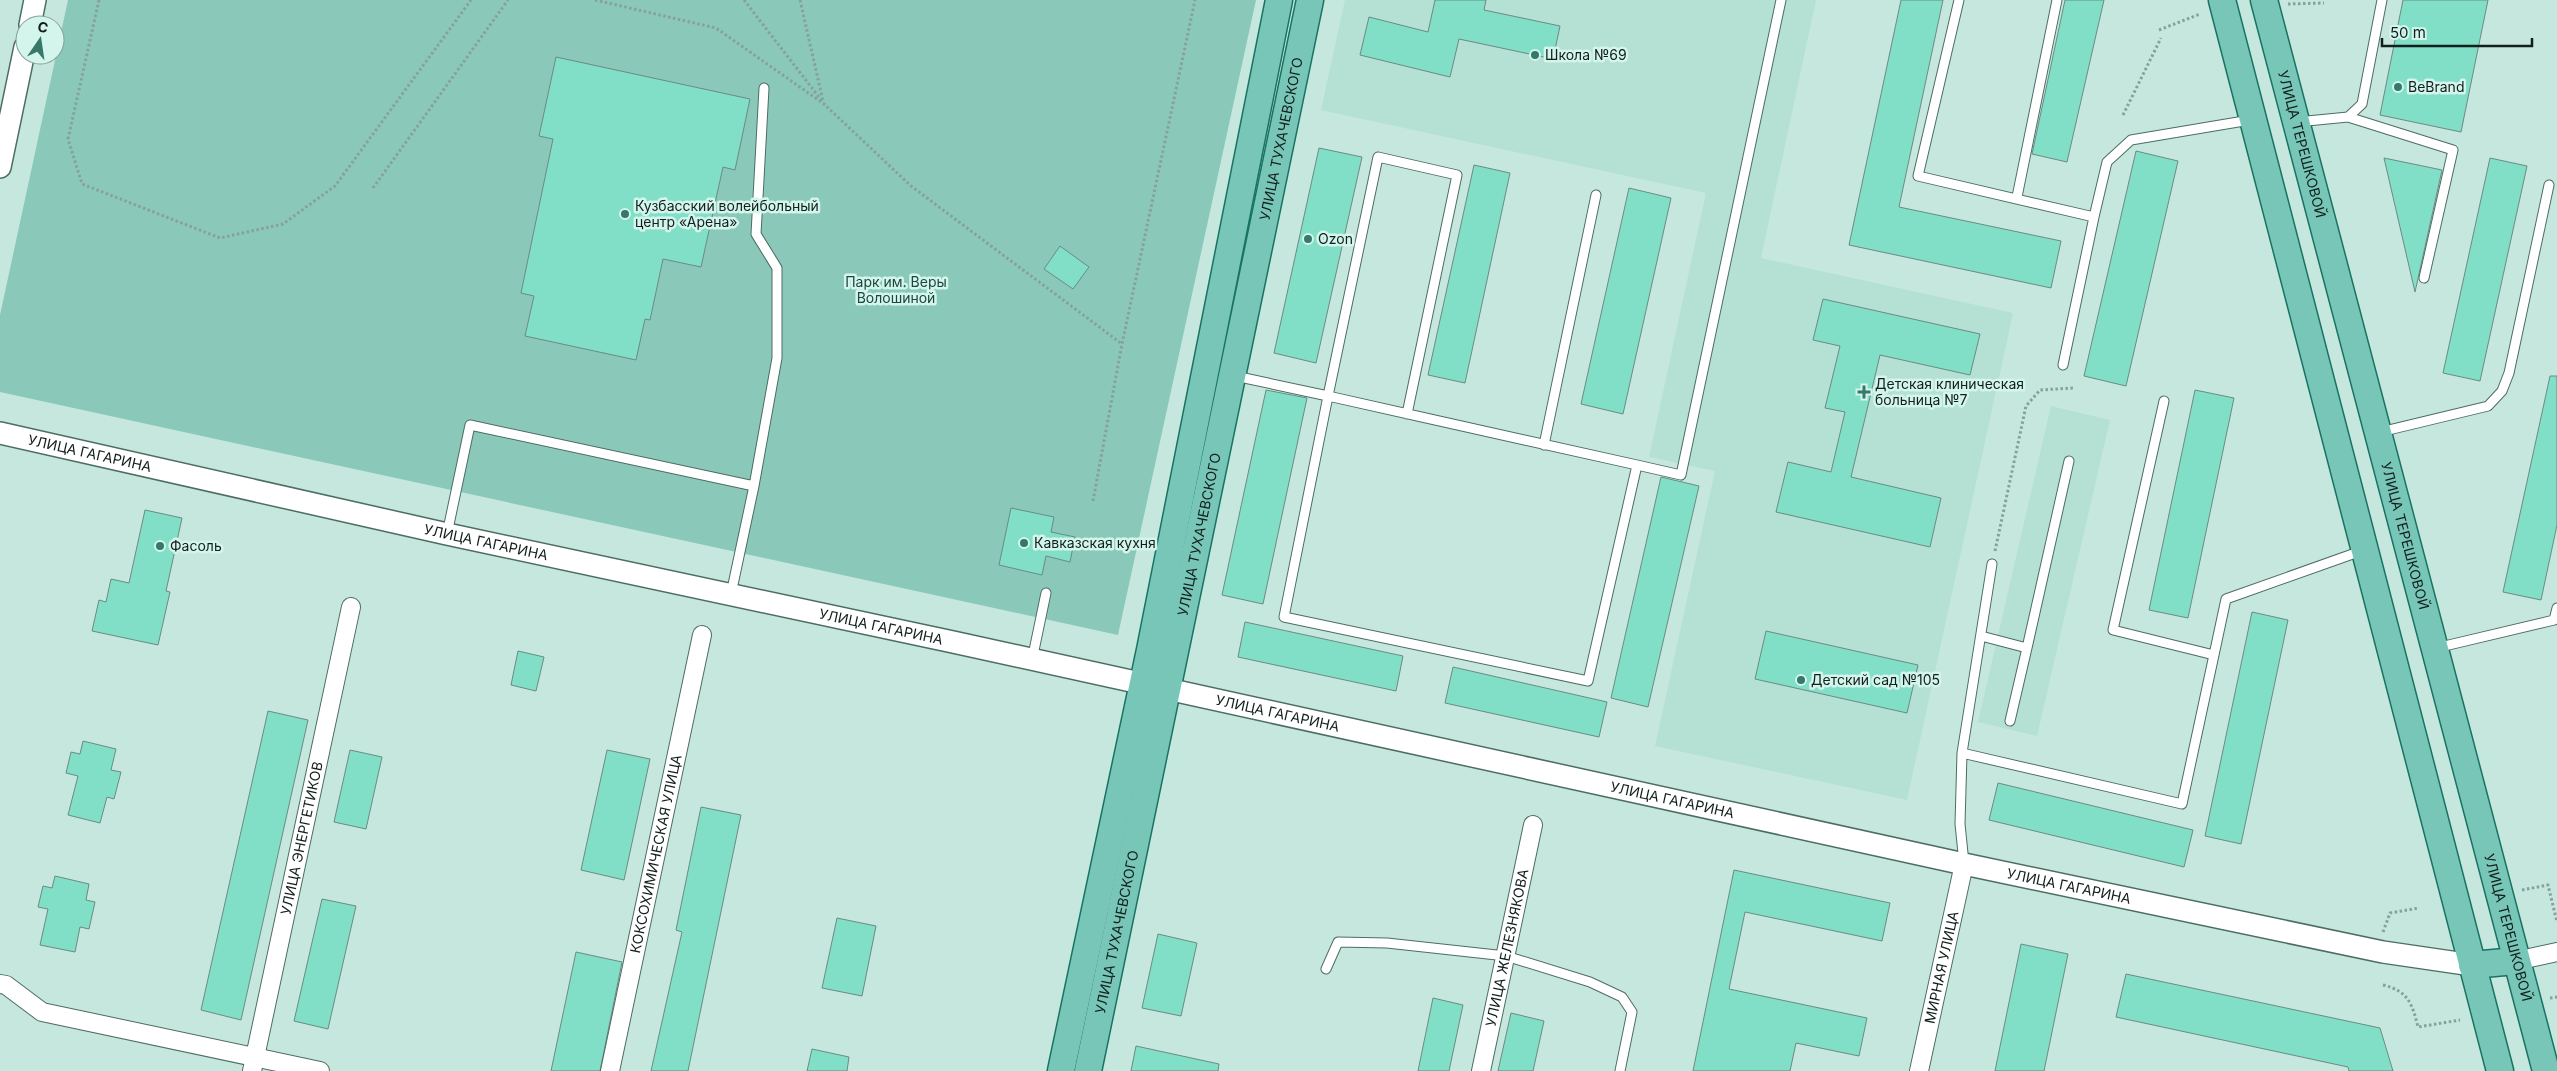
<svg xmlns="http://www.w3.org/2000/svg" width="2557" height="1071" viewBox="0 0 2557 1071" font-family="Inter,sans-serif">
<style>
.built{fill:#b5e0d4}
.green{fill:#8ac9b9}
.building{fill:#81dfc8;stroke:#6b8b82}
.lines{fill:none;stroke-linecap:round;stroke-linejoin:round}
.service-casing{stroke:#4d6c64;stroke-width:11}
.minor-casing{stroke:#4d6c64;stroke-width:20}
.tertiary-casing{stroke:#4d6c64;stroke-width:24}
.primary-casing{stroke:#197362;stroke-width:29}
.path{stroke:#87a19a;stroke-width:3;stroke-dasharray:2.5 2.5;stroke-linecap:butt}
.service{stroke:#fff;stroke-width:9}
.minor{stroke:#fff;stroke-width:18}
.tertiary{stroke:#fff;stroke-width:21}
.primary{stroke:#77c6b8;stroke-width:26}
.poi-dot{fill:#367869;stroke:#d3f5eb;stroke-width:2}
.labels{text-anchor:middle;stroke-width:5;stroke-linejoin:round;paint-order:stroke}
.poi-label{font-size:14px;fill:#121f1c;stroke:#d3f5eb;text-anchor:start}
.street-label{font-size:14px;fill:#121f1c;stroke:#d3f5eb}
.park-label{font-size:14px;fill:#1d473e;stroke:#d3f5eb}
</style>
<rect width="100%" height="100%" fill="#c6e7de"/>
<path class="built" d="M1345 0H1816L1761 258 2013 313 1907 800 1655 746 1715 471 1649 457 1706 193 1321 110Z
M2051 406 2110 420 2037 736 1978 722Z"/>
<path class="green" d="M68 0H1256L1118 635 0 392V315Z"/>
<path class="building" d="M1435 0H1486L1484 10 1560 26 1553 59 1459 39 1450 77 1360 55 1369 17 1428 32Z
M1901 0H1943L1899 207 2061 241 2051 288 1849 245Z
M2065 0H2104L2067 162 2032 154Z
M2403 0H2488L2461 132 2380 115Z
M556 57 750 99 735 170 723 167 701 267 663 259 650 320 645 319 636 360 525 336 534 296 521 293 553 139 539 136Z
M1319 148 1362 157 1316 363 1274 353Z
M2136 151 2178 161 2126 386 2084 376Z
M2384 158 2442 170 2415 292Z
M2490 158 2527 166 2480 381 2443 373Z
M1474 165 1510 173 1465 383 1428 375Z
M1629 188 1671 198 1623 414 1581 404Z
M1060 246 1089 267 1073 289 1044 269Z
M1823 299 1980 334 1970 375 1880 355 1851 477 1941 498 1930 547 1776 512 1788 462 1831 472 1845 412 1825 408 1840 346 1813 340Z
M2550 376H2557V525L2541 600 2503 592Z
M1266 390 1307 398 1263 604 1222 595Z
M2195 390 2234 398 2188 618 2149 610Z
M1661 477 1699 486 1648 707 1611 698Z
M1011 508 1054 517 1051 532 1075 537 1070 562 1046 556 1042 575 999 565Z
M145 510 182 518 166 591 170 592 158 645 92 631 99 600 106 602 111 579 129 583Z
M2252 612 2288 620 2241 844 2205 836Z
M1245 622 1403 656 1396 691 1238 657Z
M1766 631 1918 665 1907 713 1755 679Z
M518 651 544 657 536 691 511 685Z
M1453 667 1607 702 1599 737 1445 703Z
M268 711 308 720 241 1020 201 1010Z
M83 741 116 749 111 770 121 772 114 799 107 797 100 823 68 815 78 776 66 773 71 752 80 754Z
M350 750 382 757 366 829 334 822Z
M607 750 650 759 624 880 581 870Z
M1998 783 2193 830 2184 867 1989 820Z
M701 807 741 815 688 1071H651L682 932 676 930Z
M1734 870 1890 903 1882 941 1745 912 1729 989 1867 1018 1859 1056 1796 1043 1790 1071H1693Z
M55 876 89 884 86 900 95 902 89 929 80 927 75 952 40 945 48 909 38 907 43 886 52 888Z
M322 899 356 906 328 1029 294 1021Z
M837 918 876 926 862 996 822 988Z
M1158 934 1197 943 1181 1016 1142 1008Z
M2021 944 2068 954 2044 1071H1995Z
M576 952 622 962 600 1071H551Z
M2126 974 2380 1028 2393 1071H2349L2348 1067 2116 1017Z
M1433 998 1463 1005 1449 1071H1418Z
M1511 1013 1544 1021 1533 1071H1498Z
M1136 1046 1219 1064 1218 1071H1131Z
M812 1049 849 1057 847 1071H807Z"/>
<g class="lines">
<defs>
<path id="service" d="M1959 0 1918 176 2094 217 2063 365
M2348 117 2362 104 2382 0
M2297 122 2348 117 2453 150 2424 278
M2017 197 2057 0
M2094 217 2107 162 2131 140 2250 120
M1235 376 1328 396 1284 617 1588 681 1637 465C1534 443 1431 419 1328 396L1378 157 1457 175 1407 414
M2164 401 2113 630 2214 655
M2380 432 2488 406 2502 391 2509 373 2549 185
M1544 445 1596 195
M1637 465 1681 475 1781 0
M754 486 777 358V268L756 234 764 88
M447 534 470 425 754 486 731 594
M1981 636 2027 648 2069 461
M2436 648 2554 620 2557 608
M1032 660 1046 593
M2010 721 2027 648
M1962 753 2182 804 2226 599 2364 550
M1964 863 1960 824 1962 753 1992 564
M1326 969 1338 942 1387 943 1506 956 1590 982 1622 997 1632 1012 1620 1071"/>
<g id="minor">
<path d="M2516 961 2557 952"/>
<path d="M0 984 6 985 42 1012 320 1071"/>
<path id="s1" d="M252 1071 351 607"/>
<path id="s2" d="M610 1071 702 635"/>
<path id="s3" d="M1481 1071 1533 825"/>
<path id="s4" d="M1919 1071 1964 864"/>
</g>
<g id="tertiary">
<path d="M30 25 35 0"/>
<path d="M0 167 25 47"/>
<path id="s5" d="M0 433 447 534 953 642 1964 864 2383 952 2472 965"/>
</g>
<g id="primary">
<path d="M2222 0 2500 1071"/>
<path id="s6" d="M2264 0 2546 1071"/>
<path d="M2472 965 2516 961"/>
<path d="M1061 1071 1150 650 1279 0"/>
<path id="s7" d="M1088 1071 1310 0"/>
</g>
</defs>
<use href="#service" class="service-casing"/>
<use href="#minor" class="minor-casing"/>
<use href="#tertiary" class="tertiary-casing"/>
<use href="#primary" class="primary-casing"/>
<path class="path" d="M99 0 68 139 82 184 220 238 283 224 335 186 471 0
M595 0 716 28 824 104 911 186 1122 344
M744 0 822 101
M800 0 823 101
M2288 4 2324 3
M2159 30 2200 14
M2123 115 2161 38
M373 188 508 0
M1093 501 1122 344 1195 0
M1995 551 2026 406 2040 390 2073 388
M2522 890 2548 885 2557 922
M2383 932 2390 913 2419 908
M2383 985C2408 991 2412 1003 2418 1027L2460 1020
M2550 998 2557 997"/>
<use href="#service" class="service"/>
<use href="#minor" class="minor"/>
<use href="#tertiary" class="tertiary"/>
<use href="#primary" class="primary"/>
</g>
<g class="poi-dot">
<circle cx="1535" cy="55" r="5"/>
<circle cx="2398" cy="87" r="5"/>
<circle cx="625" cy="214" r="5"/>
<circle cx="1308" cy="239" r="5"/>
<path d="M1861.5 384.5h5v5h5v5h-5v5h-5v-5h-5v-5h5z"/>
<circle cx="1024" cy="543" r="5"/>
<circle cx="160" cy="546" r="5"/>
<circle cx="1801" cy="680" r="5"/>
</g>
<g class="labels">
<g class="poi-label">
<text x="1545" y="60">Школа №69</text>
<text x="2408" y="92">BeBrand</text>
<text x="635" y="211">Кузбасский волейбольный<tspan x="635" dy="16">центр «Арена»</tspan></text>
<text x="1318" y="244">Ozon</text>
<text x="1875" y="389">Детская клиническая<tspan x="1875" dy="16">больница №7</tspan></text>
<text x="1034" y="548">Кавказская кухня</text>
<text x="170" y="551">Фасоль</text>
<text x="1811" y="685">Детский сад №105</text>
</g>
<g class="street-label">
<text dy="5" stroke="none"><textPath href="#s7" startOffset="952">УЛИЦА ТУХАЧЕВСКОГО</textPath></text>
<text dy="5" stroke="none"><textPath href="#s6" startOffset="149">УЛИЦА ТЕРЕШКОВОЙ</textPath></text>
<text dy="5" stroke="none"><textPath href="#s5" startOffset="92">УЛИЦА ГАГАРИНА</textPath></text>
<text dy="5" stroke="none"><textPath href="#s7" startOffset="548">УЛИЦА ТУХАЧЕВСКОГО</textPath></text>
<text dy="5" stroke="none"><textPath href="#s6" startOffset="554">УЛИЦА ТЕРЕШКОВОЙ</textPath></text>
<text dy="5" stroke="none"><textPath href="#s5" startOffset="498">УЛИЦА ГАГАРИНА</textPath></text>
<text dy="5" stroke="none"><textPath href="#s5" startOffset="902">УЛИЦА ГАГАРИНА</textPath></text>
<text dy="5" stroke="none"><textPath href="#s5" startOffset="1308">УЛИЦА ГАГАРИНА</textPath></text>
<text dy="5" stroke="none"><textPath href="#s5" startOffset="1712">УЛИЦА ГАГАРИНА</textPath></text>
<text dy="5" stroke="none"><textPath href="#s1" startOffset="238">УЛИЦА ЭНЕРГЕТИКОВ</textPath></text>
<text dy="5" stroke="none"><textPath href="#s2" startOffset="222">КОКСОХИМИЧЕСКАЯ УЛИЦА</textPath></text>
<text dy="5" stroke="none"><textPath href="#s5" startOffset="2118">УЛИЦА ГАГАРИНА</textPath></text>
<text dy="5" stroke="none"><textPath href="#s6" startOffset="959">УЛИЦА ТЕРЕШКОВОЙ</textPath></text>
<text dy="5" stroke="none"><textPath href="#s7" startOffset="142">УЛИЦА ТУХАЧЕВСКОГО</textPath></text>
<text dy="5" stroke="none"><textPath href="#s3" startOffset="126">УЛИЦА ЖЕЛЕЗНЯКОВА</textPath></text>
<text dy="5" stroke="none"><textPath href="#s4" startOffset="106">МИРНАЯ УЛИЦА</textPath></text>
</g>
<g class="park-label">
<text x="896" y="287">Парк им. Веры<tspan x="896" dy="16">Волошиной</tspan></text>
</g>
</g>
<g transform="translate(40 40) rotate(13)"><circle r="24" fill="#d3f5eb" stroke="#869f98"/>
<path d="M0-4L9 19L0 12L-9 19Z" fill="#367869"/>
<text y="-8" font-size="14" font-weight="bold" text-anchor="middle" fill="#121f1c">С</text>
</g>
<path d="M2382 38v8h150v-8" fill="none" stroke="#121f1c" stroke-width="2.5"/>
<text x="2390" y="38" font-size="15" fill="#121f1c" stroke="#d3f5eb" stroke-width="4" paint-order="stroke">50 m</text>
</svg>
